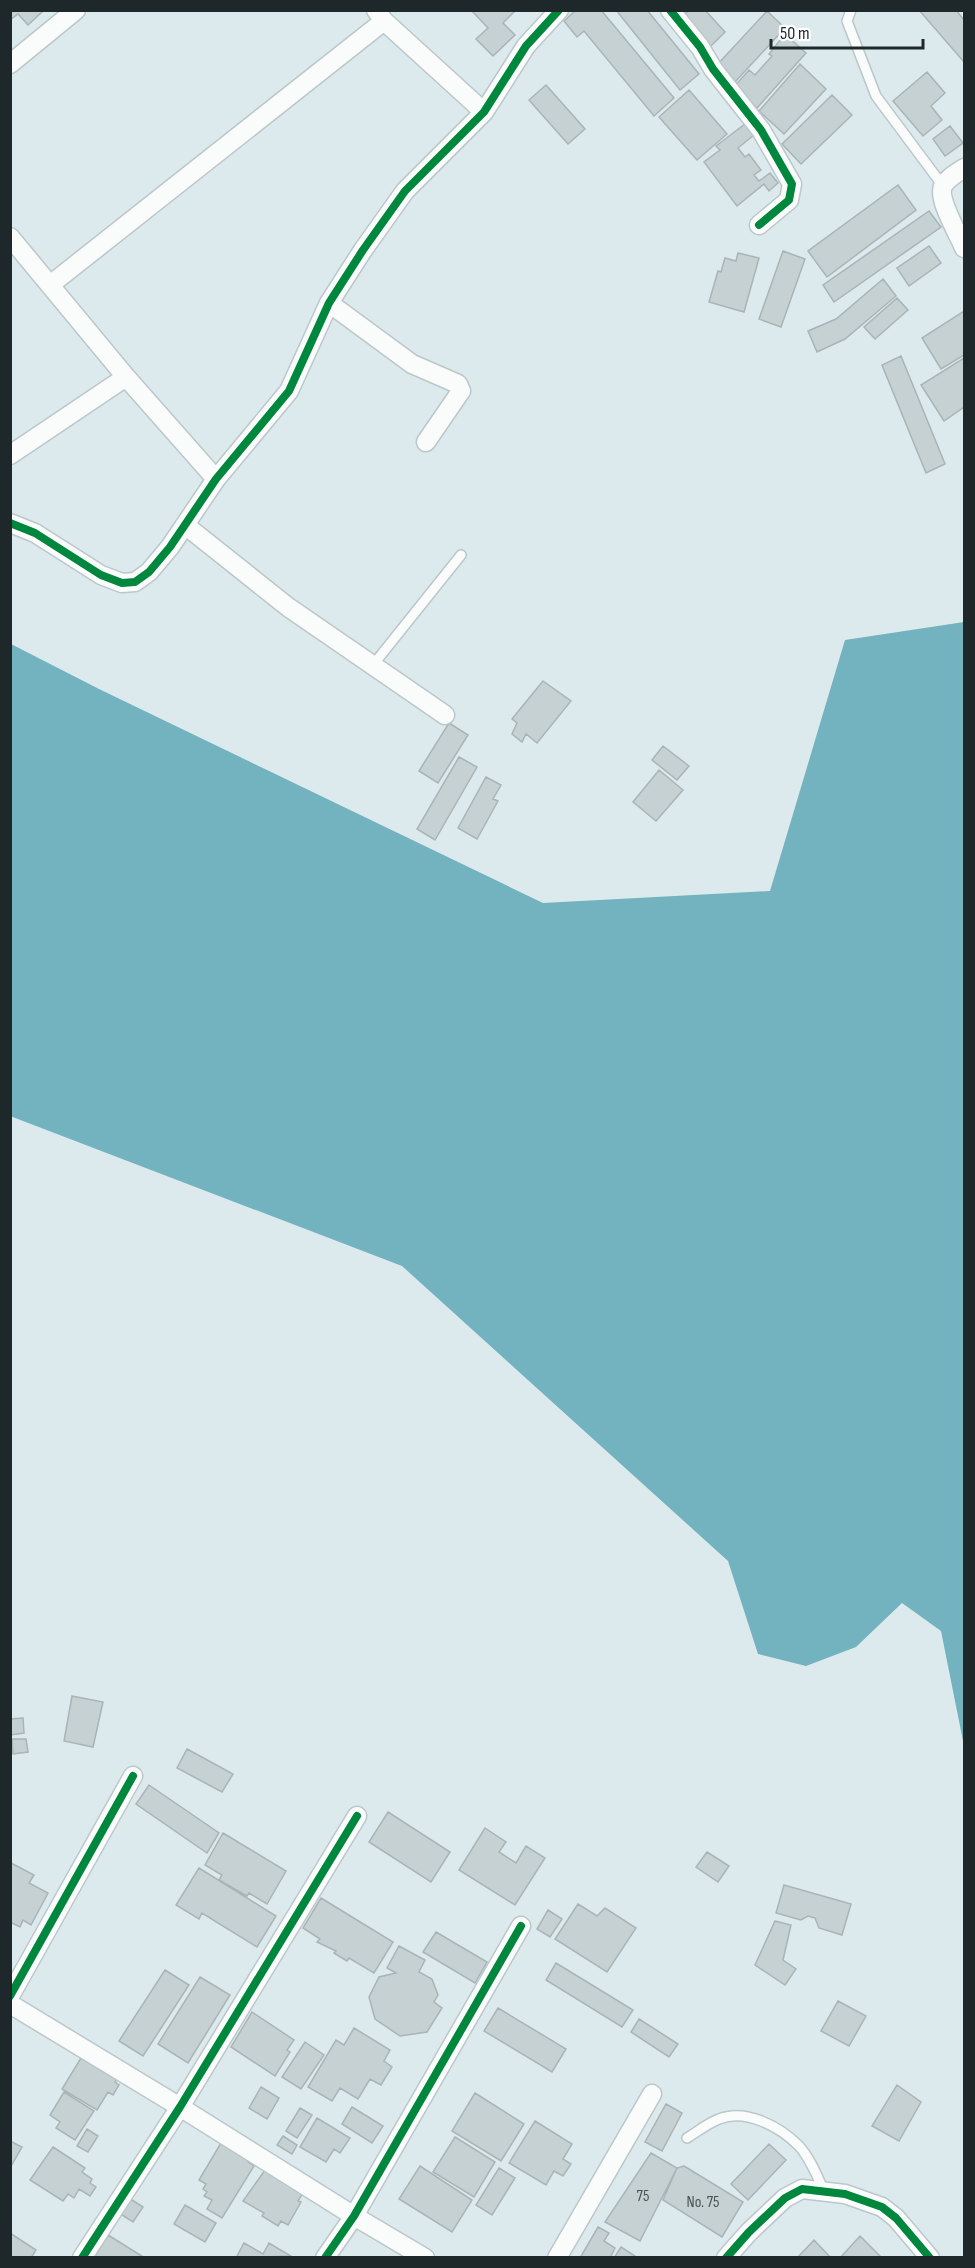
<svg xmlns="http://www.w3.org/2000/svg" width="975" height="2268" viewBox="0 0 975 2268" font-family="'Sofia Sans Condensed',sans-serif">
<style>
.water{fill:#73b2bf}
.building{fill:#c6d1d3;stroke:#a9b4b7;stroke-width:1.5}
.lines{fill:none;stroke-linecap:round;stroke-linejoin:round}
.service-casing{stroke:#bcc7ca;stroke-width:12}
.minor-casing{stroke:#bcc7ca;stroke-width:21}
.service{stroke:#fafcfc;stroke-width:9}
.minor{stroke:#fafcfc;stroke-width:18}
.cycleway-casing{stroke:#fff;stroke-width:11}
.cycleway{stroke:#00873e;stroke-width:8}
.labels{text-anchor:middle;stroke-width:6;stroke-linejoin:round;paint-order:stroke}
.number-label{font-size:16px;fill:#495355}
</style>
<rect width="100%" height="100%" fill="#dceaed"/>
<path class="water" d="M964 622V1746L941 1631 902 1603 856 1647 806 1666 758 1654 728 1561 402 1266 10 1116 11 644 99 689 543 903 770 891 845 640Z"/>
<path class="building" d="M10 10H41L42 12 28 25 18 14 10 20Z
M471 10H516L503 23 515 35 493 56 476 39 488 28Z
M576 10H601L674 98 654 116 584 31 577 37 564 21Z
M616 10H647L699 74 680 90Z
M689 10H705L725 32 710 47 682 17Z
M919 10H956L964 20V62Z
M767 11 785 28 735 82 717 65Z
M785 34 806 53 757 108 734 87 749 70 755 75 772 56 769 54Z
M800 64 826 89 784 134 759 111Z
M927 72 945 93 931 106 942 120 923 136 893 101Z
M546 85 585 129 568 144 529 100Z
M689 90 727 134 697 160 659 117Z
M832 95 852 115 801 164 782 144Z
M745 124 754 135 738 148 745 157 749 154 761 170 754 175 759 181 770 173 778 183 769 191 764 184 737 206 704 162 720 150 716 146Z
M950 126 963 143 945 156 933 139Z
M898 185 916 210 827 277 808 251Z
M929 211 941 227 834 302 823 285Z
M929 246 941 263 909 286 897 268Z
M783 251 805 259 781 327 759 319Z
M738 253 759 258 744 312 709 302 718 271 721 272 725 258 736 261Z
M883 279 896 296 845 339 817 352 808 331 836 319Z
M897 298 908 310 875 339 864 327Z
M964 311V355L941 369 922 338Z
M901 356 945 464 926 473 882 365Z
M964 358V407L944 421 921 385Z
M543 681 571 701 537 743 526 734 522 742 512 734 517 723 512 719Z
M449 723 468 735 438 783 419 771Z
M663 746 689 766 677 780 652 760Z
M459 757 477 767 435 840 417 829Z
M659 770 683 790 656 821 633 802Z
M486 777 501 785 493 799 498 801 477 839 458 828Z
M72 1696 103 1702 93 1747 64 1741Z
M23 1718 24 1733 10 1735V1719Z
M12 1739H26L28 1752 13 1754Z
M187 1749 233 1774 222 1792 177 1768Z
M149 1785 219 1833 207 1853 136 1804Z
M388 1812 450 1852 431 1882 369 1842Z
M485 1828 506 1842 499 1852 516 1863 526 1846 545 1858 515 1905 459 1870Z
M223 1833 286 1871 267 1904 249 1893 247 1896 219 1880 222 1875 205 1865Z
M707 1852 729 1866 718 1882 696 1867Z
M11 1863 34 1875 29 1883 48 1893 31 1925 23 1920 20 1927 10 1922Z
M199 1868 276 1916 257 1947 202 1913 199 1919 176 1905Z
M784 1885 851 1904 842 1935 819 1928 815 1918 808 1916 801 1920 776 1913Z
M321 1898 393 1942 374 1973 349 1958 347 1961 334 1953 336 1951 317 1942 320 1939 303 1928Z
M578 1904 597 1916 605 1908 636 1928 607 1972 555 1939Z
M548 1910 562 1919 550 1937 537 1929Z
M775 1921 791 1925 783 1960 796 1969 785 1985 755 1965Z
M436 1932 487 1962 475 1983 423 1952Z
M399 1946 425 1960 419 1972 432 1979 438 1995 434 2002 442 2008 427 2032 400 2036 375 2019 369 1997 379 1977 396 1973 387 1968Z
M556 1963 633 2010 622 2027 546 1980Z
M165 1970 189 1985 143 2056 119 2041Z
M200 1977 230 1995 188 2063 158 2044Z
M838 2001 866 2016 849 2046 821 2031Z
M498 2008 566 2049 552 2072 484 2031Z
M252 2012 294 2040 287 2050 290 2052 275 2076 231 2047Z
M639 2019 678 2044 669 2057 631 2032Z
M354 2028 390 2050 384 2061 392 2067 381 2085 370 2079 358 2099 340 2088 332 2101 308 2087 336 2040 344 2045Z
M305 2042 324 2055 301 2089 282 2077Z
M81 2058 103 2071 106 2067 119 2075 115 2082 119 2085 113 2095 108 2092 97 2110 62 2089Z
M897 2085 921 2102 899 2141 872 2126Z
M261 2087 279 2098 267 2119 249 2108Z
M64 2092 94 2111 75 2140 56 2128 60 2122 50 2115Z
M475 2093 524 2124 501 2161 452 2131Z
M666 2104 682 2113 662 2151 645 2142Z
M352 2107 383 2126 372 2143 342 2124Z
M300 2108 312 2115 297 2138 286 2131Z
M317 2118 350 2138 340 2153 334 2149 326 2162 300 2147Z
M535 2121 572 2144 563 2159 571 2164 563 2176 554 2171 546 2185 509 2163Z
M87 2129 98 2136 88 2152 77 2146Z
M283 2136 297 2145 292 2154 277 2145Z
M455 2137 495 2162 474 2197 433 2172Z
M10 2141 22 2147 10 2168Z
M221 2143 251 2156 248 2162 254 2166 222 2218 207 2209 212 2200 204 2196 207 2192 203 2189 206 2184 199 2180Z
M769 2144 786 2160 748 2200 731 2184Z
M53 2147 85 2168 82 2172 92 2179 90 2183 96 2187 90 2196 79 2189 74 2198 68 2194 63 2201 30 2180Z
M651 2153 677 2168 640 2241 605 2222Z
M268 2166 303 2193 298 2201 301 2202 288 2225 281 2221 278 2226 262 2216 264 2213 243 2201Z
M420 2166 472 2200 452 2232 399 2199Z
M684 2166 743 2202 722 2237 663 2200 677 2168Z
M499 2168 515 2178 492 2215 476 2205Z
M129 2198 143 2207 133 2222 119 2213Z
M185 2205 216 2223 205 2242 174 2224Z
M598 2227 609 2233 604 2241 615 2248 610 2258H580Z
M10 2233 36 2250 31 2258H10Z
M108 2235 145 2258H94Z
M860 2236 882 2258H840Z
M814 2240 831 2258H797Z
M244 2243 263 2254 269 2243 291 2256 236 2258Z
M621 2247 638 2258H614Z"/>
<g class="lines">
<defs>
<path id="service" d="M851 10 847 21 876 96 943 186
M373 665 461 555
M687 2138C697 2132 708 2123 719 2119 746 2108 780 2127 799 2146 810 2158 817 2176 824 2191"/>
<path id="minor" d="M376 10 384 21 484 112
M670 10 700 47 713 69 761 130 792 184 789 200 759 225
M10 64 76 10
M964 168C957 173 947 178 943 186 937 199 959 235 964 248
M10 237 126 377 216 479
M50 285 384 21
M329 303 412 364 458 384 461 391 426 442
M10 455 126 377
M10 523 35 533 101 575 122 583 135 582 149 572 170 547 216 479 289 391 329 303 363 250 405 191 484 112 526 46 559 10
M185 525 288 607 445 715
M10 1996 133 1776
M10 2004 180 2107 354 2216 425 2258
M82 2258 180 2107 357 1816
M325 2258 354 2216 521 1926
M557 2258 652 2094
M726 2258 749 2232 785 2198 802 2189 845 2194 882 2207 896 2218 930 2258"/>
</defs>
<use href="#service" class="service-casing"/>
<use href="#minor" class="minor-casing"/>
<use href="#service" class="service"/>
<use href="#minor" class="minor"/>
<defs>
<path id="cycleway" d="M670 10 700 47 713 69 761 130 792 184 789 200 759 225
M10 523 35 533 101 575 122 583 135 582 149 572 170 547 216 479 289 391 329 303 363 250 405 191 484 112 526 46 559 10
M10 1996 133 1776
M82 2258 180 2107 357 1816
M325 2258 354 2216 521 1926
M726 2258 749 2232 785 2198 802 2189 845 2194 882 2207 896 2218 930 2258"/>
</defs>
<use href="#cycleway" class="cycleway-casing"/>
<use href="#cycleway" class="cycleway"/>
</g>
<g class="labels">
<g class="number-label">
<text x="643" y="2201">75</text>
<text x="703" y="2207">No. 75</text>
</g>
</g>
<rect width="975" height="2268" fill="none" stroke="#1e282a" stroke-width="24"/>
<path d="M771 39v9h152v-9" fill="none" stroke="#1e282a" stroke-width="3"/>
<text x="780" y="39" font-size="18" fill="#1e282a" stroke="#ffffff" stroke-width="4.5" paint-order="stroke">50 m</text>
</svg>
